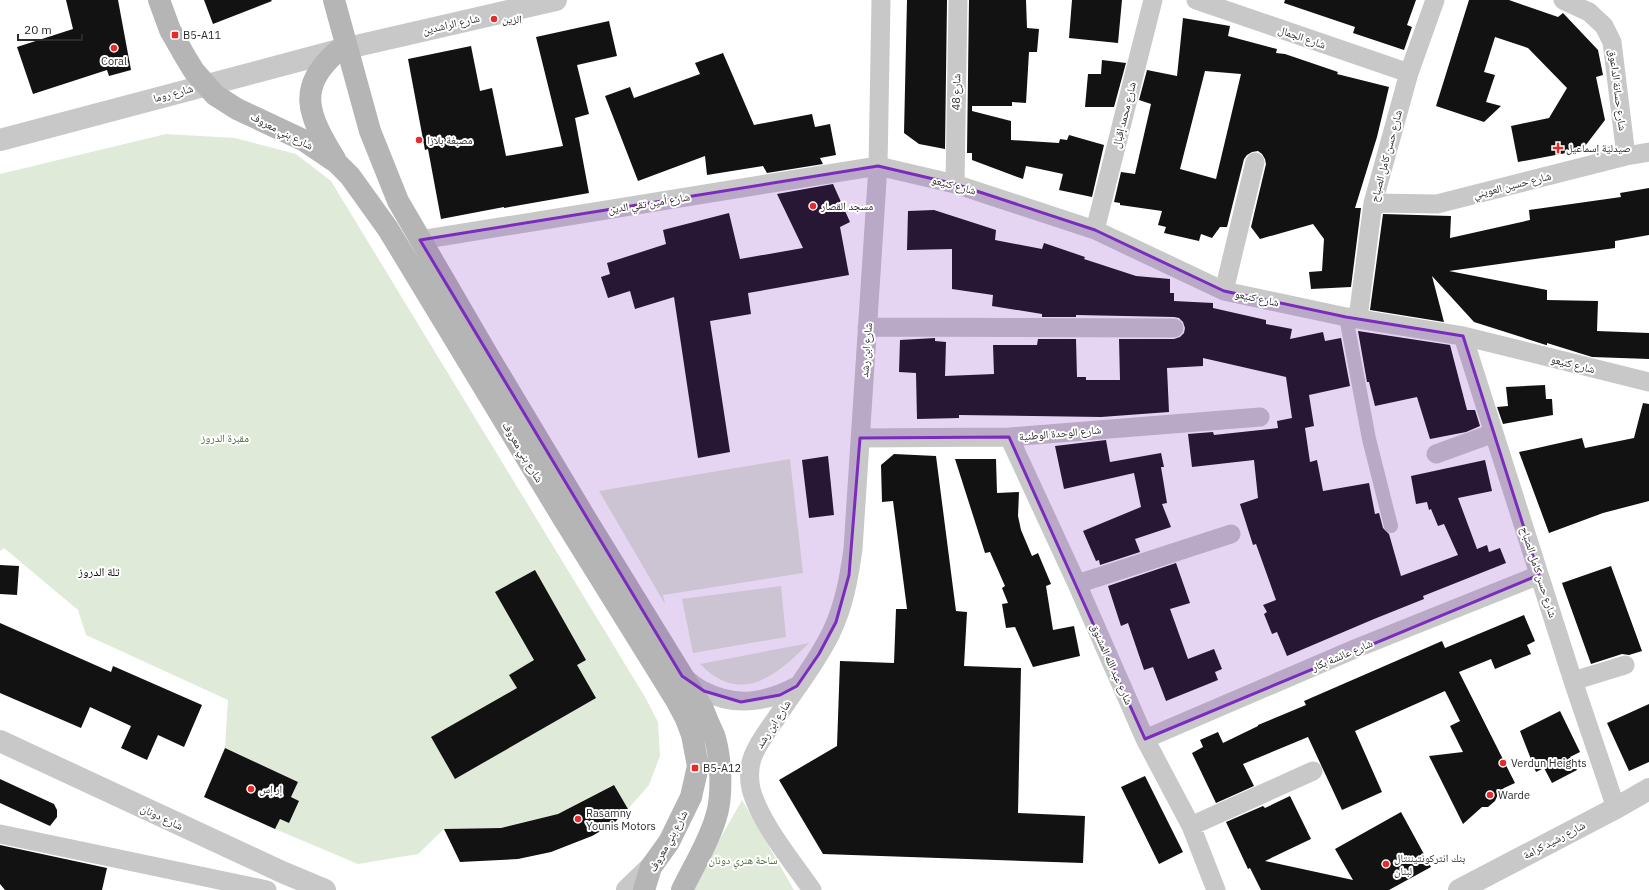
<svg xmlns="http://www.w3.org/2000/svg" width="1649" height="890" viewBox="0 0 1649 890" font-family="'IBM Plex Sans','Noto Naskh Arabic',sans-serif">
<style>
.green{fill:#e0ead8}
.building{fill:#121212;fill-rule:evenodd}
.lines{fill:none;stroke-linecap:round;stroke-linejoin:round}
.pedestrian{stroke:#c8c8c8;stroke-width:14}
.minor{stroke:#c8c8c8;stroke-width:19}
.tertiary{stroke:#c8c8c8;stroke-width:22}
.secondary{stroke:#b5b5b5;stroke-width:22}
.marked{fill:#7b2cbf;fill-opacity:0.2;stroke:#7b2cbf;stroke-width:3;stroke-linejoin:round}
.poi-dot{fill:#e72b28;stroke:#fff;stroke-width:1.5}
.labels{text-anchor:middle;stroke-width:4;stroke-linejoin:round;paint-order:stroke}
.poi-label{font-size:11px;fill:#2b2b2b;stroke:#fff;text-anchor:start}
.street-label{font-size:11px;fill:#2b2b2b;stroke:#fff}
.park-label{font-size:11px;fill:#4a6739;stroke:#fff}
.neighbourhood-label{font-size:12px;fill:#000;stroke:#fff}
</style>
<rect width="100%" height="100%" fill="#fff"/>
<path class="green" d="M166 134 235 138 296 154 331 181 645 697 658 722 660 756 649 785 628 809 613 785 558 814 501 828 444 829 418 854 358 864 275 829 280 819 289 823 299 801 291 797 298 782 225 748 228 700 86 635 78 610 4 548 0 551V174Z
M790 459 803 573 663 595 665 604 599 491Z
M781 586 786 637 693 653 682 599Z
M809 643C776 676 741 706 700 664Z
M742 800 794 890H691Z"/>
<path class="building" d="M66 0H118L131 70 109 76 107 70 33 94 17 47 73 29Z
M204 0H271L272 1 213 24Z
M907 0H947L945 149 919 144 904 133Z
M969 0H1026L1027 28 1039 29 1037 52H1029L1026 103 1012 102V106H972V111L1011 121V140L1059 143 1060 139 1067 140 1069 135 1104 145 1092 197 1059 190 1063 174 1026 166 1023 179 972 160V153H967Z
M1072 0H1122L1118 43 1069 38Z
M1285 0H1416L1407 25 1412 27 1404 50 1353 33 1355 27 1284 3Z
M1469 0H1509L1558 17 1563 13 1598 50 1603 75 1596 77 1605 120 1582 150 1518 162 1511 126 1549 118 1567 88 1528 48 1495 37 1484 72 1495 75 1486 102 1501 106 1484 122 1436 106Z
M1183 18 1230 26 1228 36 1277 49 1276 53 1285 54 1338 72 1337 74 1389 87 1377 137 1355 208H1361L1351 287 1311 289 1309 272 1322 271 1324 239 1313 224 1260 239 1251 227 1266 164 1265 159 1262 154 1258 151 1252 152 1247 155 1244 159 1227 227H1220L1212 238 1201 234 1199 241 1164 233 1166 227 1158 225 1162 211 1120 205V203L1114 202 1121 172 1135 174 1151 104 1139 100 1147 70 1177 76ZM1205 71 1241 74 1216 179 1180 169Z
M609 21 617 56 577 65 589 114 575 118 589 193 504 208V207L441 219 428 149 425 150 408 59 471 46 480 91 492 88 506 156 563 146 536 37Z
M723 53 754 125 812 114 815 127 830 124 836 155 820 158 823 164 767 173 763 166 707 175 705 156 638 181 605 96 630 87 634 98 700 74 695 63Z
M1102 60 1126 63 1114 107H1085L1088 74H1101Z
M833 184 850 222 840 227 849 275 748 293 751 314 710 321 730 452 698 458 674 297 635 309 630 291 608 298 601 277 610 274 607 263 666 244 663 230 729 213 740 259 803 248 777 194Z
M1649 188V235L1615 241V248L1449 271 1547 290V300L1598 301 1597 331 1649 333V359L1592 357 1547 343V345H1546L1474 322 1432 276 1444 322 1370 310 1383 214 1451 216 1450 238 1530 220 1529 210 1621 197 1620 193Z
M934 210 996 230 995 240 1042 249 1044 243 1085 257 1084 259 1136 276 1170 279V293H1174V301L1213 303V308L1266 320V324L1292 329 1290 339 1323 332 1325 341 1341 338 1350 386 1309 395 1314 426 1305 428 1310 462 1317 460 1323 491 1369 483 1375 514 1379 513 1383 528 1389 534 1401 576 1458 555 1444 524 1438 526 1431 509 1429 510 1427 502 1416 504 1411 476 1485 460 1492 491 1458 498 1477 549 1487 545 1489 552 1500 548 1506 563 1423 596 1424 599 1374 619 1287 656 1277 632 1272 634 1264 614 1267 612 1263 605 1276 600 1256 544 1253 545 1240 504 1258 498 1254 460 1192 467 1188 434 1213 432 1214 435 1278 428 1277 421 1292 418 1286 377 1203 358V366L1167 368 1169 412 1101 417 959 415V418L917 419 916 373 899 372 900 340 935 338V341L946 342 945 376 994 374 993 345H1037L1038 339H1076L1077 377H1086V380H1120L1119 339H1174L1180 337 1184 333 1185 328 1183 322 1179 318 1174 317 1076 315V317H1042V314L992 306 993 295 952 289V249L907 250 908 211Z
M1358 331 1450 345 1467 410H1475L1480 426 1466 432 1430 439 1417 397 1375 406 1369 382H1367Z
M1545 385 1546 399H1552L1553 415 1503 424 1497 407 1508 406 1506 387Z
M1643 403 1649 404V501L1603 513 1549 533 1519 452 1582 438 1585 448 1634 438Z
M1106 440 1110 462 1161 453 1164 467H1161L1167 503 1162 504 1171 527 1135 539 1140 552 1100 565 1099 560 1096 561 1083 531 1141 507 1134 473 1064 489 1055 446Z
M894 454 936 456 956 611 967 612 964 666 1021 668 1018 813 1085 816 1083 863 823 854 779 780 837 746 840 661 894 663 896 609H907L893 501 882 502 881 465Z
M828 456 834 515 809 518 802 460Z
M955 459H996L997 493 1019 492 1018 516 1021 530 1032 556 1038 553 1051 584 1046 586 1053 630 1074 626 1080 656 1033 667 1015 627 1006 628 1002 604 1008 603 1002 588 1005 586 990 552 985 553Z
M1176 563 1190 603 1170 609 1188 659 1214 649 1222 669 1215 672 1218 680 1166 701 1153 667 1144 670 1128 623 1121 626 1108 586Z
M0 565 19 566 17 595 0 594Z
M1611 566 1642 651 1629 655 1622 654 1591 664 1562 583Z
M535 570 586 660 577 665 596 698 455 779 431 737 517 688 509 675 534 660 495 592Z
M1524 615 1535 641 1527 645 1531 654 1495 669 1491 659 1459 672 1515 783 1504 788 1499 792 1495 801 1488 807H1482L1463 824 1429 756 1463 752 1450 726 1460 721 1445 691 1355 731 1382 792 1342 810 1308 737 1243 764 1254 786 1216 803 1192 753 1203 747 1200 740 1218 732 1223 743 1258 726V725L1306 705 1304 701 1442 641 1445 648Z
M0 623 111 672 113 666 202 705 184 747 158 735 147 760 121 748 131 726 90 707 81 728 0 693Z
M1649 704V762L1629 771 1607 723Z
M1560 711 1580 752 1570 757 1577 770 1552 783 1544 768 1536 772 1520 731Z
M225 748 298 782 291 797 299 801 289 823 280 819 275 829 204 797Z
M1145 776 1183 852 1159 864 1121 787Z
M0 779 54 804 57 810V817L50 826 0 803Z
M614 785 628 809 613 824 592 836 551 852 518 859 460 862 444 829 501 828 558 814Z
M1290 796 1311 839 1265 861 1353 880 1335 849 1401 812 1431 867 1389 890H1261L1250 868 1248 869 1226 822 1263 806 1265 808Z
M0 845 107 868 102 890H5L0 884Z"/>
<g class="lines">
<path class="pedestrian" d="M1346 317 1369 439 1391 526"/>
<path class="minor" d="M1196 0 1409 73
M1563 0 1589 12 1604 26 1612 42 1626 156
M955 184 958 0
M1373 203 1437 204 1626 156 1649 152
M1095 230 1153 0
M420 240 878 166 955 184 1095 230 1224 291 1346 317 1463 336 1649 382
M1224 291 1255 162
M1358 318 1373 203 1409 73 1435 0
M867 327 1174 328
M1463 336 1573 681 1616 808
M1009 437 1077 584 1145 739 1191 826 1216 890
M860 438 1009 437 1260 417
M1436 454 1494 433
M1077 584 1231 534
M684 677C690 682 697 688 704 691 736 708 767 702 797 686
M1573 681 1625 665
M1145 739 1357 648 1539 575
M1191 826 1313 771
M0 834 267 890
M812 890C792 861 760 823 751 789 749 779 749 766 753 756 758 743 767 731 775 720 793 692 816 664 831 633 844 606 849 578 853 549L878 166 881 0"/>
<path class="tertiary" d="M0 140 339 50 556 0
M0 741 282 872 325 890
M627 890 651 867
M1459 890 1616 808 1649 789"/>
<path class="secondary" d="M159 0 170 30 186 58 194 71 215 95 237 109 303 140 337 163 350 176 388 229 563 518 676 700 686 719 692 735 698 766 691 797 669 842 651 867 644 890
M334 0 370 131 398 201 490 359 589 524 703 709C706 718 710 726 714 735 721 756 723 796 716 817 709 842 693 867 682 890
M335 159C308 115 295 87 339 50"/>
</g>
<path class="marked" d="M878 166 955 184 1095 230 1224 291 1346 317 1463 336 1539 575 1145 739 1009 437 860 438 849 575 836 622 819 654 797 686 780 695 741 702 704 691 682 676 420 240Z"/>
<g class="poi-dot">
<circle cx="494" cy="19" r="4"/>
<rect x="171" y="31" width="8" height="8" rx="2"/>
<circle cx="114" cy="48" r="4"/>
<circle cx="419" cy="140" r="4"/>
<path d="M1556 142h4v4h4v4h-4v4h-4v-4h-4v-4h4z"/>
<circle cx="813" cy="206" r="4"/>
<circle cx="1503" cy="763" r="4"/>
<rect x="691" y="764" width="8" height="8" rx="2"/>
<circle cx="251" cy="789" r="4"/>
<circle cx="1490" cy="795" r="4"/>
<circle cx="578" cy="819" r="4"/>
<circle cx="1386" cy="864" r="4"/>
</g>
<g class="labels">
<g class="poi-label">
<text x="502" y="23">الزين</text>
<text x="183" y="39">B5-A11</text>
<text x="114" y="65" text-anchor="middle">Coral</text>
<text x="427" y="144">مصبغة بلازا</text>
<text x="1566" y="152">صيدليّة إسماعيل</text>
<text x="821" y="210">مسجد القصار</text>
<text x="1511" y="767">Verdun Heights</text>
<text x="703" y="772">B5-A12</text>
<text x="259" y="793">إر إس</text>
<text x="1498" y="799">Warde</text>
<text x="586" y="817">Rasamny<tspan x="586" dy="13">Younis Motors</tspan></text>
<text x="1394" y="862">بنك انتركونتيننتال<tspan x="1394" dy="13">لبنان</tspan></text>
</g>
<g class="street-label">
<text transform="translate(451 24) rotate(-13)" y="4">شارع الراشدين</text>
<text transform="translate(1302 37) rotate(19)" y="4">شارع الجمال</text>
<text transform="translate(1618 90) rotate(83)" y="4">شارع حسانة الداعوق</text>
<text transform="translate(956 92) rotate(-89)" y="4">شارع 48</text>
<text transform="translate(173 93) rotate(-15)" y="4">شارع روما</text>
<text transform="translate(1124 115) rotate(-76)" y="4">شارع محمد إقبال</text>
<text transform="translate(282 131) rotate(27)" y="4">شارع بني معروف</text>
<text transform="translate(1386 156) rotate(-75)" y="4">شارع حسن كامل الصباح</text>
<text transform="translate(954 185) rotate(15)" y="4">شارع كنيعو</text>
<text transform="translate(1512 185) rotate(-14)" y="4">شارع حسين العويني</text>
<text transform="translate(649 203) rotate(-9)" y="4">شارع أمين تقي الدين</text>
<text transform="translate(1257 298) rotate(12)" y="4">شارع كنيعو</text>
<text transform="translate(866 350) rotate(-86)" y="4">شارع ابن رشد</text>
<text transform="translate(1573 364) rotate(14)" y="4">شارع كنيعو</text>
<text transform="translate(1060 433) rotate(-5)" y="4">شارع الوحدة الوطنية</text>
<text transform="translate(523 452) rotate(59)" y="4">شارع بني معروف</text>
<text transform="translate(1539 572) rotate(72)" y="4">شارع حسن كامل الصباح</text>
<text transform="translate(1342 655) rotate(-23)" y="4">شارع عائشة بكار</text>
<text transform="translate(1112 664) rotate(66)" y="4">شارع عبد الله المشنوق</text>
<text transform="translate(773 724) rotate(-57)" y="4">شارع ابن رشد</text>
<text transform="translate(162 817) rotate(25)" y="4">شارع دونان</text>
<text transform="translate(1554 840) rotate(-28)" y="4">شارع رشيد كرامة</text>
<text transform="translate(668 841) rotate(-61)" y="4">شارع بني معروف</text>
</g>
<g class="park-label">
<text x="225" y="442">مقبرة الدروز</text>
<text x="743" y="864">ساحة هنري دونان</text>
</g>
<g class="neighbourhood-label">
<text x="99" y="576">تلة الدروز</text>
</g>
</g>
<path d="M18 34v6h64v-6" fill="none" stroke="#2b2b2b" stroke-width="2"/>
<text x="24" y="34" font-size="12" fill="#2b2b2b" stroke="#ffffff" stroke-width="3" paint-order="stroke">20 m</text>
</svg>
